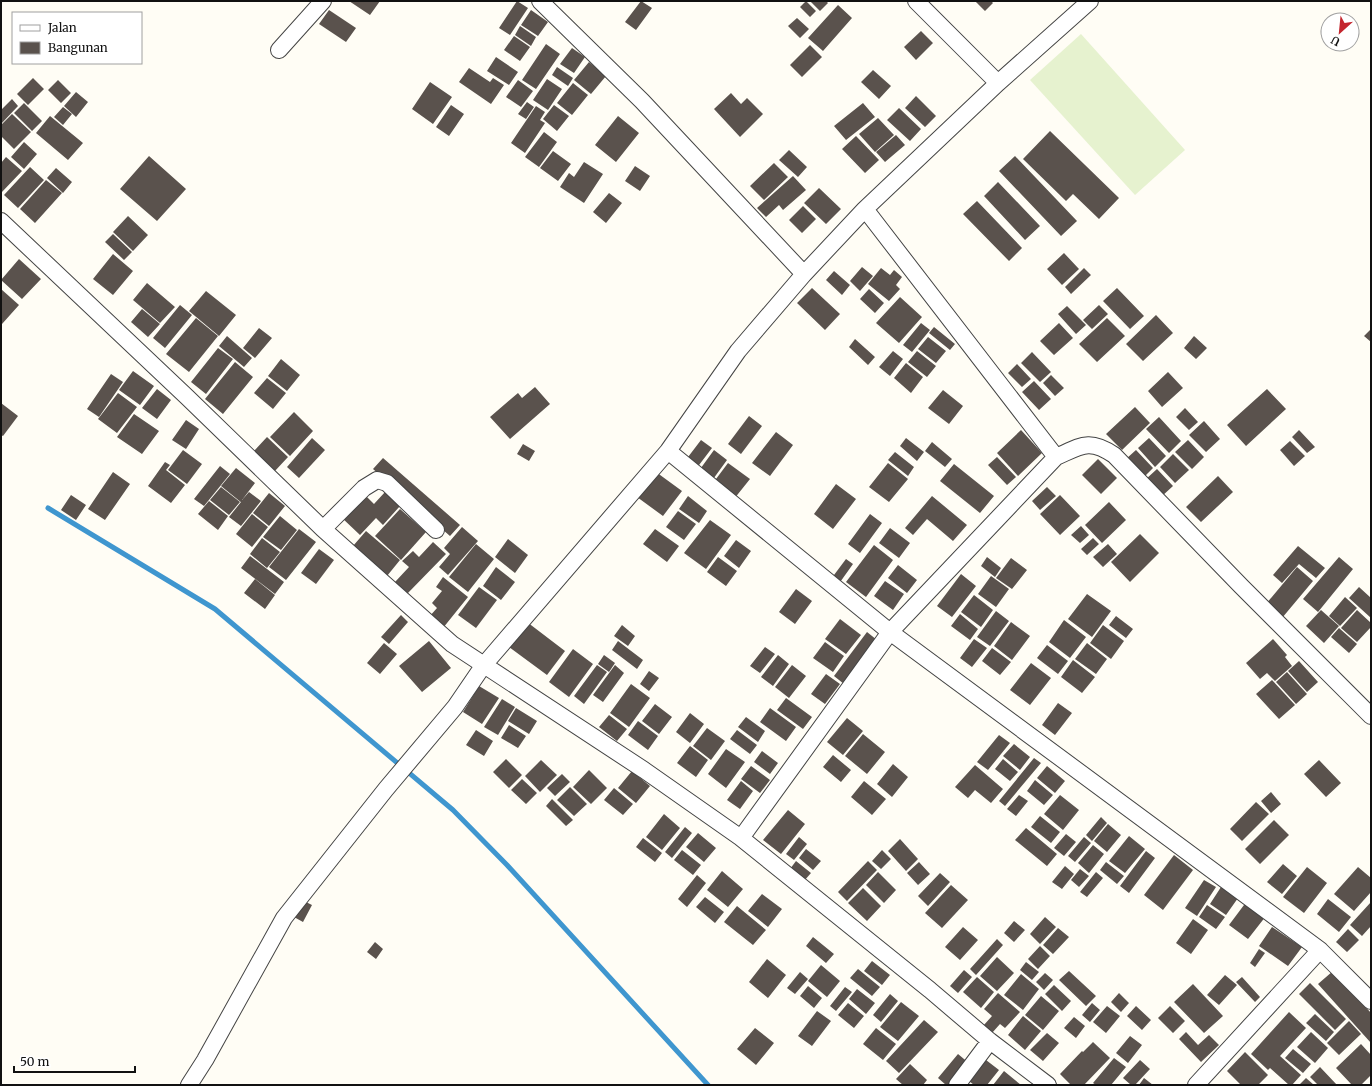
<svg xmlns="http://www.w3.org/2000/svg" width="1372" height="1086" viewBox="0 0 1372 1086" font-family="Merriweather,serif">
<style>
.pitch{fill:#e6f2cf}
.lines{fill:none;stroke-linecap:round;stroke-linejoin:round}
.stream{stroke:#3f96cf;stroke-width:5}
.building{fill:#5a524d}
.street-casing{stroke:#444;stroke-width:18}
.street{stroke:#fff;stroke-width:16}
</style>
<rect width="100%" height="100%" fill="#fffdf5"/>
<path class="pitch" d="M1081 34 1185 150 1135 195 1030 80Z"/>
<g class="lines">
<path class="stream" d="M48 508 215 609 453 810 507 865 708 1085"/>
</g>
<path class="building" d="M349 1H380L370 15Z
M517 1 528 8 510 35 499 28Z
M641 1 652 8 636 30 625 22Z
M806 1 816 11 810 17 800 7Z
M810 1H826L828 3 820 11Z
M975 1H991L993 3 985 11Z
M838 5 852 18 823 51 808 38Z
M329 10 356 28 346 42 319 24Z
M531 10 548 22 538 36 521 25Z
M797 18 809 29 800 38 788 26Z
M520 26 536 37 531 46 515 35Z
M921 31 933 43 916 60 904 47Z
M514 36 530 47 520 61 504 50Z
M546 44 560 54 536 89 522 80Z
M810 45 822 57 802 77 790 65Z
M572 48 585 57 574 73 560 64Z
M496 57 518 72 509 85 487 71Z
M589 62 606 76 591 94 574 80Z
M557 67 573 78 568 86 552 75Z
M469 68 490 82 493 78 504 85 491 104 459 82Z
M873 70 891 86 879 99 861 82Z
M33 78 44 89 28 105 17 94Z
M547 79 562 89 548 110 533 100Z
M58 80 71 93 61 103 48 90Z
M518 80 533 91 521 107 506 97Z
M430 82 452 97 433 124 412 109Z
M573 83 588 95 572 115 557 103Z
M76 92 88 102 76 117 64 106Z
M731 93 741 104 747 98 763 114 740 137 714 109Z
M916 96 936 116 925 127 905 108Z
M12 99 18 106 1 124V110Z
M527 102 534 107 526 119 518 114Z
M24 103 42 121 32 131 14 113Z
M863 103 875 117 846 140 834 126Z
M451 105 464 114 449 136 436 127Z
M554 105 569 116 557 131 543 119Z
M536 106 545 112 540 120 545 123 525 153 511 143Z
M63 107 72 114 63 125 54 117Z
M899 108 921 129 910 141 887 120Z
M12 114 31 132 14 149 1 136V125Z
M50 116 83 143 68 160 36 133Z
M618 116 639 133 616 162 595 145Z
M878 118 894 135 875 152 859 134Z
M1050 131 1119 198 1099 219 1073 194 1066 201 1023 159Z
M544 132 557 142 539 167 525 157Z
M896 135 905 145 885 162 876 152Z
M856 136 879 160 865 173 842 149Z
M24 142 37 154 24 169 11 157Z
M789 150 807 167 798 177 779 160Z
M553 151 571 164 558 181 540 168Z
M149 156 186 189 157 221 120 189Z
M1015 156 1077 221 1061 236 999 171Z
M6 157 22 171 1 193V163Z
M584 162 603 174 584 203 560 187 569 173 574 177Z
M774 163 788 177 764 200 750 186Z
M635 166 650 176 640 191 625 181Z
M30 167 44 180 18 208 4 195Z
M56 168 72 182 63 193 47 178Z
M793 176 806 190 783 210 779 205 766 217 757 208Z
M46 180 62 193 35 223 20 209Z
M998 182 1040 226 1025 240 984 196Z
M819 188 841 209 826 224 804 203Z
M609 193 622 203 606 223 593 212Z
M977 201 1022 248 1009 261 963 214Z
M803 206 816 219 802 233 789 220Z
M128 216 148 235 133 251 113 232Z
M113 234 132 252 124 260 105 242Z
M1064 253 1079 269 1062 285 1047 269Z
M113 254 133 271 113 295 93 279Z
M19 259 41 279 22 299 1 280Z
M862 267 873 276 860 291 850 281Z
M881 268 890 275 894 270 902 277 896 285 900 289 889 301 868 284Z
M1084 268 1091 275 1071 294 1065 287Z
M834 271 850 285 842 295 826 280Z
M147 283 175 307 160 323 133 300Z
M812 288 840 314 825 330 797 303Z
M1117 288 1144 316 1130 329 1103 301Z
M1 289 19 305 2 324 1 323Z
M869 289 884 303 875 313 860 299Z
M206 291 236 315 219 336 189 311Z
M900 297 922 317 899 343 876 323Z
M180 305 192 315 165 348 153 338Z
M1099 305 1108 314 1092 329 1083 320Z
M1067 306 1086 325 1076 334 1058 314Z
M142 309 160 324 148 337 131 322Z
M1156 315 1173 333 1143 361 1126 344Z
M196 318 218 336 189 372 166 354Z
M1107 318 1125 336 1097 362 1079 344Z
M921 323 930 330 912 352 903 345Z
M1059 323 1073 338 1054 355 1040 341Z
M934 327 955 344 950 350 929 333Z
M259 328 272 338 255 358 243 348Z
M1371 329V342L1364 336Z
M227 336 252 358 244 367 219 346Z
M1194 336 1207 348 1196 359 1184 348Z
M928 337 946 351 936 363 918 349Z
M855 339 875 357 868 365 849 347Z
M218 348 233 359 206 394 191 382Z
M893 351 903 359 890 376 879 367Z
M917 351 936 366 927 377 908 362Z
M1032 352 1051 372 1040 382 1021 363Z
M281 359 300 375 287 391 268 376Z
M235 362 253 377 223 414 205 399Z
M906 363 923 377 911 393 894 378Z
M1017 364 1031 379 1022 387 1008 373Z
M133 371 154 386 140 405 119 390Z
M1168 372 1183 388 1162 407 1148 391Z
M111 374 123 382 99 417 87 409Z
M1051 375 1064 388 1055 396 1043 383Z
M267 378 286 393 273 409 254 393Z
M1034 381 1051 399 1039 410 1022 392Z
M535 387 550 404 510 439 490 417 518 393 522 398Z
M157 389 171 400 157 419 142 408Z
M1267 389 1286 409 1246 446 1227 425Z
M943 390 963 406 949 424 928 408Z
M118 393 137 407 117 433 98 419Z
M1 403 18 416 3 436 1 435Z
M1135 407 1150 423 1122 450 1106 434Z
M1185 408 1198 422 1189 430 1176 417Z
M294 412 313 431 290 456 270 437Z
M134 414 159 431 142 454 117 437Z
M749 416 762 426 741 454 728 444Z
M1159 417 1181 441 1169 453 1146 429Z
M186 420 199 429 186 449 172 440Z
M1204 421 1220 439 1206 452 1189 435Z
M1021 430 1042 453 1018 476 997 453Z
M1299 430 1315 447 1307 453 1292 437Z
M776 432 793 445 770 476 752 463Z
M267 437 288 457 274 472 253 452Z
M312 438 325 450 299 478 287 467Z
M906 438 924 452 917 461 900 446Z
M1149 438 1166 456 1155 467 1138 448Z
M701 440 712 448 696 469 685 461Z
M1188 440 1204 457 1192 469 1175 452Z
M1290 441 1305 456 1294 466 1280 450Z
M932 442 952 459 945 467 925 451Z
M523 444 535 451 529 461 517 454Z
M183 450 202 464 187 484 168 470Z
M714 450 727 460 711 482 698 472Z
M1136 450 1153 468 1143 478 1126 459Z
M895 452 914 467 908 476 888 460Z
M1173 454 1189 470 1175 483 1160 467Z
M997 457 1016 477 1007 485 988 465Z
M383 458 460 525 450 536 373 469Z
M1098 459 1117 478 1101 494 1082 475Z
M165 462 170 465 166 470 185 485 171 503 148 486Z
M728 463 750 479 734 499 713 483Z
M888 463 908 479 889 502 869 487Z
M954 464 994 496 980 513 940 481Z
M220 466 230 474 204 506 194 499Z
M236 468 255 483 242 500 249 492 261 501 241 526 229 517 241 502 242 503 221 486Z
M1157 469 1173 486 1161 497 1145 480Z
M113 472 130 484 105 520 88 509Z
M656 472 682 491 663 516 637 497Z
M1218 476 1233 492 1201 522 1186 507Z
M836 484 856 499 833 529 814 514Z
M221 487 240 502 229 515 210 500Z
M1047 487 1056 496 1040 510 1032 501Z
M385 492 400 506 383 525 376 518 360 535 341 517 363 493 374 504Z
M269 493 285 506 269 526 253 513Z
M71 495 86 505 76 520 61 510Z
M1060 495 1080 516 1060 535 1040 514Z
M688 496 707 511 699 523 679 509Z
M932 496 967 525 953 541 927 519 913 535 905 528Z
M209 501 228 516 218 530 198 514Z
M1109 502 1126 520 1102 543 1085 525Z
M400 509 426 532 401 560 375 536Z
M678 511 696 524 684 540 666 527Z
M252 514 268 527 252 547 236 534Z
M870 514 882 523 860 553 848 544Z
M280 516 297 530 281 550 263 537Z
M710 520 731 535 706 569 684 553Z
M1081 526 1089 535 1080 543 1071 535Z
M462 527 478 541 448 575 439 567 450 554 444 548Z
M890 528 910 543 899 558 879 543Z
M299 529 316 542 286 580 269 567Z
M655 529 679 546 667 562 643 544Z
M366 531 400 560 387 576 353 546Z
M1140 534 1159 553 1130 582 1111 562Z
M262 538 280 552 267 568 250 554Z
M1093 538 1099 544 1087 555 1081 549Z
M508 539 528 555 515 573 495 557Z
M736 540 751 551 739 568 724 556Z
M433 542 446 554 407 594 395 582 409 567 402 561 413 551 419 557Z
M476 544 494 559 468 592 449 577Z
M1108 544 1117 554 1103 567 1093 557Z
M874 545 893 560 866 597 846 582Z
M1298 546 1325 568 1316 578 1299 564 1282 583 1273 575Z
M319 549 334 560 316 584 301 573Z
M250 556 284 582 275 594 241 568Z
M718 557 737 571 726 586 707 572Z
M987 557 1001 568 995 577 981 566Z
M1339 557 1353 569 1318 612 1303 599Z
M1011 558 1027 570 1012 589 996 578Z
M846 559 853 564 838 585 831 579Z
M898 565 917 580 907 593 888 578Z
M496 567 515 582 501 600 483 586Z
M1297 567 1313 581 1282 618 1266 604Z
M961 574 976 586 952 617 937 606Z
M991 576 1009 589 996 607 978 594Z
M443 577 468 597 443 628 429 617 437 608 432 603 442 591 436 587Z
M255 579 275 595 265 609 244 593Z
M885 581 904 594 893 610 874 596Z
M479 587 497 600 476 628 458 615Z
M1359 587 1371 598V618L1349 598Z
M796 589 812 601 795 624 779 612Z
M1087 594 1111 611 1092 637 1068 619Z
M974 595 993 610 981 627 961 612Z
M1345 597 1357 608 1340 626 1329 616Z
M1321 610 1339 626 1324 643 1306 626Z
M1357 610 1371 623V627L1357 642 1341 628Z
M996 611 1009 621 990 646 977 637Z
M960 614 978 629 970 640 951 626Z
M401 615 408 622 389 644 381 637Z
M1116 616 1133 629 1126 638 1109 625Z
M840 619 861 635 846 654 825 639Z
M1064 620 1086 637 1070 658 1049 642Z
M527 622 565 651 547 675 509 647Z
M1011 622 1030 636 1012 660 994 646Z
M622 625 635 636 628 646 614 636Z
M1103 625 1124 641 1111 659 1090 643Z
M1339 628 1357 644 1349 653 1331 637Z
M867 632 877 640 844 684 834 676Z
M974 639 987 648 972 667 960 658Z
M1273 639 1287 655 1285 657 1292 666 1275 681 1267 673 1260 679 1246 663Z
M429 641 451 668 422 692 399 666Z
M618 641 643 660 637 669 612 650Z
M825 642 844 656 833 672 813 658Z
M384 643 397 654 380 674 367 663Z
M1087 643 1107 659 1096 674 1075 659Z
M1047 645 1068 661 1058 674 1037 658Z
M765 647 775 654 760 673 750 666Z
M992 648 1011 662 1000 675 982 661Z
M573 649 593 664 569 697 549 682Z
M604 655 615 663 609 672 598 664Z
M778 655 789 664 773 686 761 677Z
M1073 660 1095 677 1082 693 1061 677Z
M1299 661 1318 682 1307 692 1288 671Z
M1031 663 1051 678 1030 705 1010 690Z
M597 665 607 672 584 704 574 696Z
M615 665 624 673 603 702 593 695Z
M792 665 806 676 789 698 775 687Z
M649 671 659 678 649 691 640 684Z
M1287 672 1307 694 1296 704 1276 682Z
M826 674 840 684 825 704 811 694Z
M1272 680 1295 705 1279 719 1256 694Z
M631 684 650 698 629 727 610 713Z
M479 686 499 698 482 724 463 712Z
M786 698 812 717 803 729 777 710Z
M502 699 515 707 498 735 484 727Z
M1058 703 1072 713 1055 735 1042 725Z
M655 704 672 717 659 734 642 721Z
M516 708 537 721 529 734 508 721Z
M770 708 796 727 786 741 760 722Z
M690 713 704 724 690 743 676 732Z
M609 715 627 729 617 741 599 727Z
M746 717 765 731 758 742 738 727Z
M847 718 863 731 843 755 827 742Z
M638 721 658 736 648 750 628 735Z
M509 725 526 736 518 748 501 738Z
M707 728 725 741 711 760 693 746Z
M476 730 493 741 484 756 466 745Z
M737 730 757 745 750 754 730 739Z
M863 734 885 752 867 774 845 756Z
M999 735 1010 743 988 770 977 762Z
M1014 744 1030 757 1020 770 1003 756Z
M690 746 708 760 696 777 677 763Z
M726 749 745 762 726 788 708 774Z
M762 751 778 763 770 774 754 762Z
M833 755 851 770 841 782 823 767Z
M1034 758 1041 763 1005 806 999 801Z
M506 759 522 775 509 788 493 772Z
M1003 759 1018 772 1010 781 995 769Z
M541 760 557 775 540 792 525 776Z
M1319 760 1341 783 1326 797 1304 774Z
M893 764 908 777 892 797 877 784Z
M975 765 1003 789 991 803 975 790 968 798 955 787Z
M751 766 770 780 760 793 741 779Z
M1047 766 1065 781 1055 793 1037 778Z
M589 770 607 788 591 804 573 787Z
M632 771 650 786 636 803 618 788Z
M562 774 570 782 555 796 547 788Z
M522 779 537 793 526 804 511 790Z
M1035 780 1053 795 1044 805 1027 791Z
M741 781 753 791 740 809 727 800Z
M864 781 886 799 872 815 851 797Z
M570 787 587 804 574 816 557 800Z
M614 788 633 804 623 815 604 800Z
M1271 792 1281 804 1271 813 1261 801Z
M1019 795 1028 801 1016 816 1007 809Z
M1060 795 1079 810 1063 830 1044 814Z
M552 799 573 820 566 826 546 806Z
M1256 802 1269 814 1242 841 1230 829Z
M788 810 805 824 781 854 763 840Z
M664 814 680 828 662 850 646 837Z
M1040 816 1060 832 1051 843 1031 827Z
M1101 817 1107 823 1092 841 1086 835Z
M1274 820 1289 835 1260 864 1245 849Z
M1108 824 1121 835 1107 852 1094 841Z
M685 827 692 833 672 858 665 852Z
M1026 828 1057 854 1047 866 1015 840Z
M698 833 716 848 704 862 686 847Z
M1066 834 1076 842 1064 856 1054 848Z
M1129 836 1145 849 1125 873 1109 861Z
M799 837 807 844 794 860 786 854Z
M1084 837 1091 843 1075 862 1068 856Z
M643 838 662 853 655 862 636 847Z
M900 839 918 859 906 871 888 851Z
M1093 845 1104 854 1089 873 1078 863Z
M806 849 821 861 813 870 799 858Z
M682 850 701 865 693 875 674 860Z
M882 850 891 859 881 869 872 861Z
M1146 851 1155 858 1129 893 1120 886Z
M1174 855 1193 870 1163 910 1144 895Z
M796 861 811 873 804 881 790 869Z
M868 861 877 870 847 901 838 892Z
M919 862 930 874 918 885 907 873Z
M1106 862 1124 876 1117 884 1100 870Z
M1283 864 1297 876 1282 894 1267 882Z
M1065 866 1074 874 1062 889 1052 882Z
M1307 867 1327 883 1304 913 1283 897Z
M1358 867 1371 878V892L1354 911 1334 894Z
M1080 869 1089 876 1079 887 1071 880Z
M722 871 743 889 728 907 707 890Z
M878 872 896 890 884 903 866 885Z
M1096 872 1103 878 1087 897 1080 892Z
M940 873 950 882 928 906 918 896Z
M697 875 706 883 687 907 678 899Z
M1204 880 1216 887 1197 916 1185 908Z
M951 885 968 900 942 928 925 913Z
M1221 887 1238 898 1226 915 1210 904Z
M863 888 881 906 867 921 848 903Z
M762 894 782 909 768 927 748 911Z
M705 897 724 912 715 923 696 907Z
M1328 899 1351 917 1339 932 1317 914Z
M302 900 312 905 303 922 294 917Z
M1247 901 1266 916 1248 939 1229 925Z
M1371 902V926L1362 936 1350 925Z
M1207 905 1225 917 1216 929 1199 917Z
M737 906 766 930 753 945 724 922Z
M1045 917 1056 927 1040 944 1030 934Z
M1193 919 1208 930 1191 954 1176 943Z
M1014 921 1025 930 1014 942 1004 933Z
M963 927 978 940 960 960 945 947Z
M1272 927 1302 947 1288 966 1259 946Z
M1058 928 1069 937 1053 954 1043 945Z
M1348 929 1359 940 1347 952 1336 942Z
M813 937 834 954 826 963 806 946Z
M997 939 1003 945 976 975 970 969Z
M375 942 383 949 376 959 367 952Z
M1040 946 1050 956 1038 969 1028 959Z
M1259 949 1265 953 1255 967 1250 963Z
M997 957 1014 973 997 991 980 976Z
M767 959 786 975 768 998 749 982Z
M872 961 890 975 882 985 864 971Z
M1026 962 1039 972 1032 980 1020 970Z
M821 965 840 981 827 997 808 981Z
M858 969 880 987 872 996 850 978Z
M964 970 972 977 958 993 950 986Z
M1069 971 1096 996 1086 1006 1059 980Z
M1333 971 1371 1013V1043L1318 984Z
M800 972 808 979 795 994 787 988Z
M1045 973 1053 980 1044 990 1036 982Z
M1021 974 1039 989 1023 1010 1004 995Z
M1225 975 1237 985 1219 1005 1207 995Z
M977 977 994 992 981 1008 963 992Z
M1242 977 1260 997 1255 1002 1236 982Z
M1310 983 1346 1019 1335 1030 1299 994Z
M1193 984 1223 1016 1204 1033 1174 1002Z
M1054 985 1071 1001 1062 1011 1045 994Z
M808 986 822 998 814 1008 800 996Z
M845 987 852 992 836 1011 830 1006Z
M857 989 875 1003 866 1014 849 999Z
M998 993 1020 1012 1005 1028 1000 1024 992 1033 983 1026 992 1016 984 1009Z
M1119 993 1129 1003 1121 1012 1111 1002Z
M890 994 898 1001 881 1022 873 1015Z
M1041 996 1059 1011 1043 1030 1025 1015Z
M901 1002 919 1016 898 1041 880 1027Z
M848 1003 864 1016 854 1028 838 1015Z
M1092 1003 1100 1010 1090 1022 1082 1015Z
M1107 1006 1120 1016 1106 1033 1093 1022Z
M1136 1006 1151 1020 1142 1030 1127 1016Z
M1170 1006 1185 1021 1173 1033 1158 1018Z
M817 1011 831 1021 812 1046 798 1036Z
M1289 1012 1306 1028 1280 1056 1301 1075 1292 1085H1289L1270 1068 1268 1070 1251 1054Z
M1315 1014 1334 1032 1326 1041 1306 1023Z
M1023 1016 1041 1031 1025 1050 1008 1035Z
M1074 1017 1085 1026 1076 1038 1064 1028Z
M924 1020 938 1032 899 1073 886 1061Z
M1349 1021 1361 1034 1339 1055 1327 1043Z
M755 1028 774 1043 756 1065 737 1049Z
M876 1028 896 1044 883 1060 863 1044Z
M1186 1032 1198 1045 1209 1035 1219 1045 1201 1062 1179 1039Z
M1311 1032 1328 1048 1315 1063 1297 1047Z
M1047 1033 1059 1043 1043 1061 1030 1050Z
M1130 1036 1142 1045 1128 1063 1116 1053Z
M1093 1042 1110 1058 1084 1085H1071L1060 1074 1082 1051 1083 1052Z
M1361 1044 1371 1055V1075L1361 1085H1352L1336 1068Z
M1293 1049 1311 1064 1303 1073 1285 1058Z
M1245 1052 1268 1075 1258 1085H1241L1227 1071Z
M958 1054 970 1064 953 1085H946L938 1078Z
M1114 1058 1126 1067 1111 1085H1096L1093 1083Z
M986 1060 999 1070 987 1085H974L969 1081Z
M1140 1060 1150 1069 1135 1085H1131L1123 1078Z
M910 1064 927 1080 923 1085H903L896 1079Z
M1320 1067 1337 1085H1318L1310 1077Z
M1004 1071 1021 1085H993Z
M1144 1078 1153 1085H1139Z
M1306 1078 1314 1085H1299Z"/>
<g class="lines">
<defs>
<path id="street" d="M540 1 642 101 804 274
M916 1 998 83
M279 50 323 1
M865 209 1056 457
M1 221 187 397 323 529 452 644 644 770 741 838 930 990 990 1041 1048 1085
M668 451 890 632 1320 950 1371 1001
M323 529 364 488 377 480 387 483 436 530
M741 838 890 632 1056 457C1081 446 1089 438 1114 455L1241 586 1371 716
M189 1085 205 1060 284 918 386 789 455 707 483 666 668 451 738 351 804 274 865 209 998 83 1090 1
M957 1085 990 1041
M1196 1085 1320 950"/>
</defs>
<use href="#street" class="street-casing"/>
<use href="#street" class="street"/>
</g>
<rect width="1372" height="1086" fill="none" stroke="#111111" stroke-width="4"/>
<rect x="12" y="12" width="130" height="52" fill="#ffffff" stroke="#a0a0a0"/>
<rect x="20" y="25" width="20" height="6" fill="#ffffff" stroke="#a0a0a0"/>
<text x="48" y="32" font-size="12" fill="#111111">Jalan</text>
<rect x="20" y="42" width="20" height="12" fill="#5a524d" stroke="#a0a0a0"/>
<text x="48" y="52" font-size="12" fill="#111111">Bangunan</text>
<g transform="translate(1340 32) rotate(207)"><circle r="19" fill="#ffffff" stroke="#a0a0a0"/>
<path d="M0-3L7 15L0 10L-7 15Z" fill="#c4262e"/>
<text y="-6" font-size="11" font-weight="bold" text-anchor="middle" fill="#111111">U</text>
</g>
<path d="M14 1066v6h121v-6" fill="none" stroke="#111111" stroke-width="2"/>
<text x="20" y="1066" font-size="12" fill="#111111" stroke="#ffffff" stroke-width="3" paint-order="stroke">50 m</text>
</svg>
